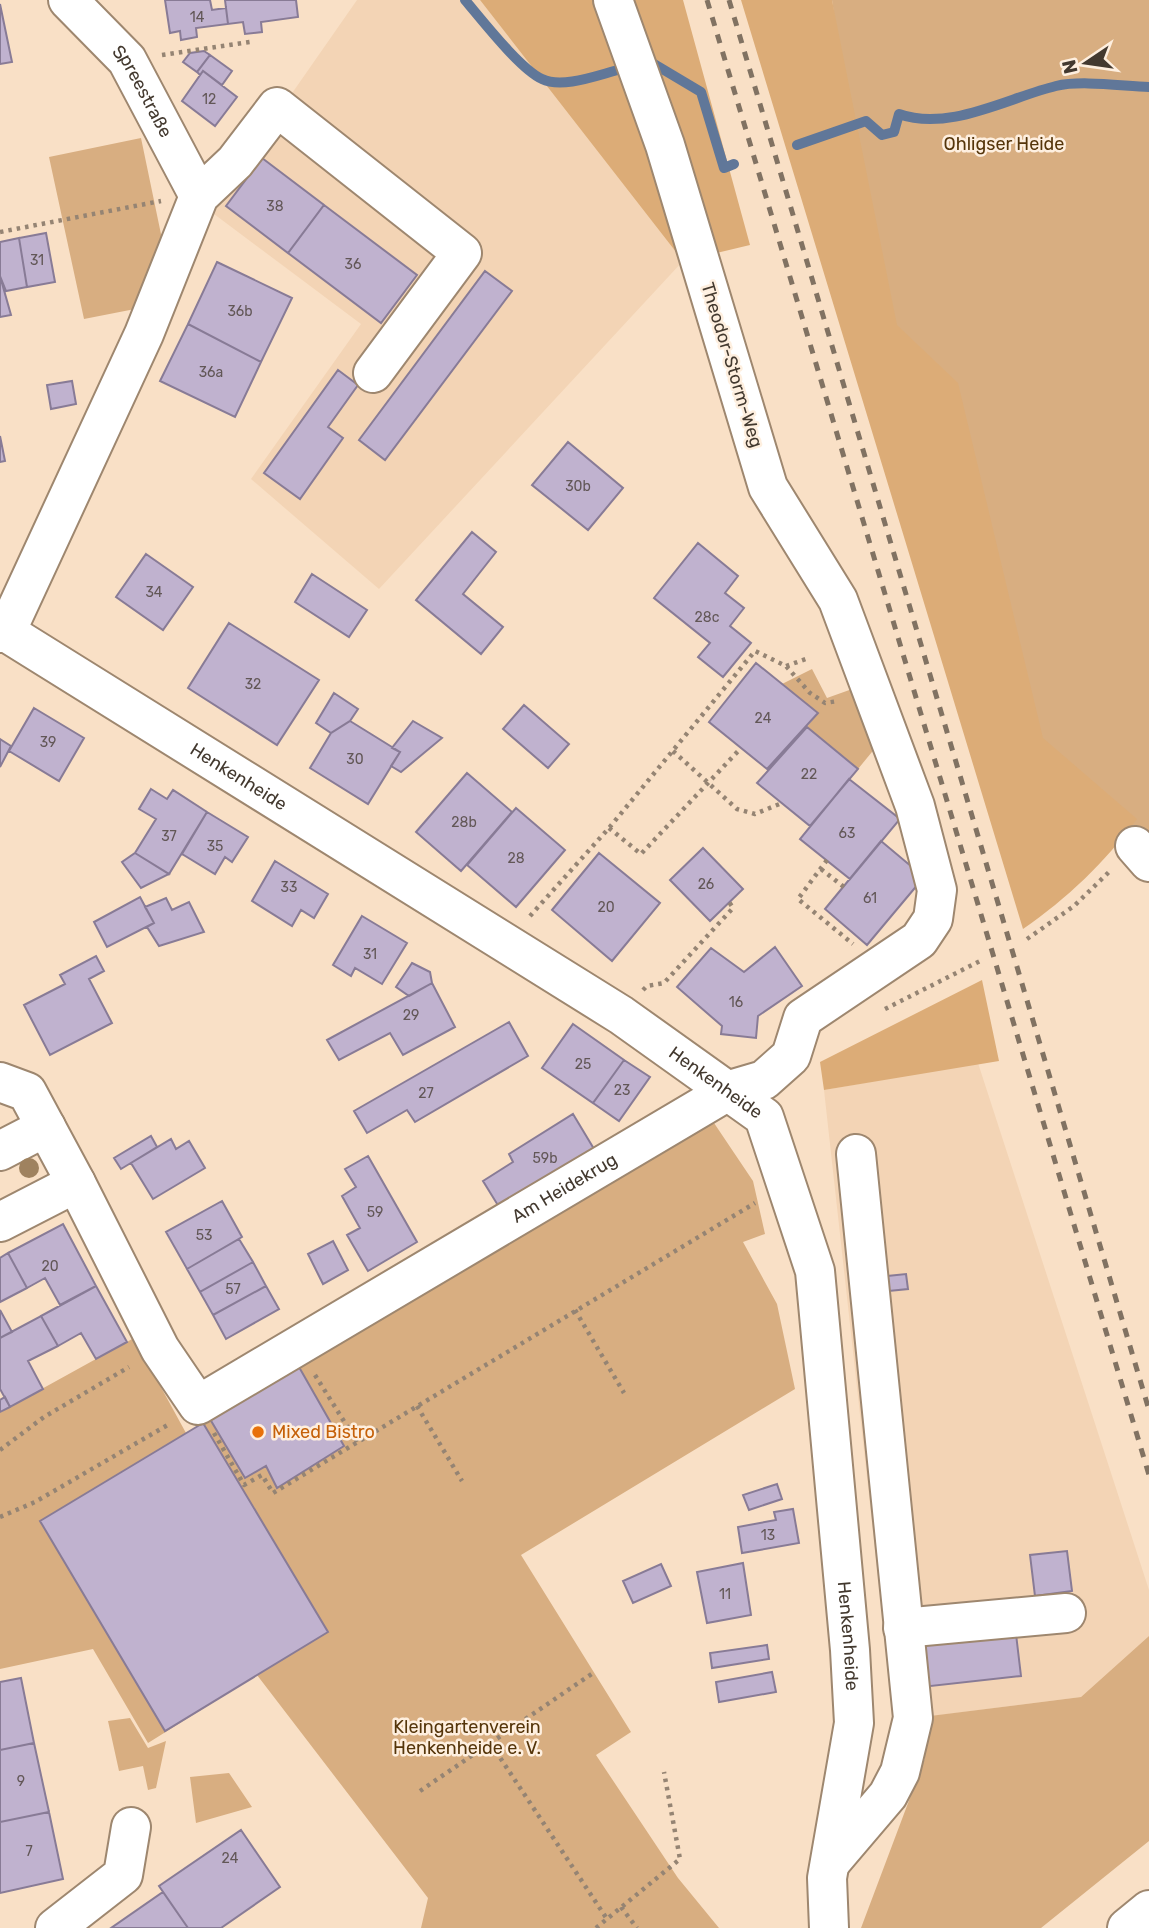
<svg xmlns="http://www.w3.org/2000/svg" width="1149" height="1928" viewBox="0 0 1149 1928" font-family="Rubik,sans-serif">
<style>
.built{fill:#f3d4b5}
.green{fill:#d8ae81}
.forest{fill:#dcac77}
.lines{fill:none;stroke-linecap:round;stroke-linejoin:round}
.stream{stroke:#607799;stroke-width:10}
.building{fill:#c0b2cf;stroke:#887b96;stroke-width:2}
.minor-casing{stroke:#9e876f;stroke-width:42}
.highway-casing{stroke:#9e876f;stroke-width:42}
.path{stroke:#958473;stroke-width:4.5;stroke-dasharray:3.5 5;stroke-linecap:butt}
.minor{stroke:#fff;stroke-width:38}
.highway{stroke:#fff;stroke-width:38}
.rail{stroke:#817262;stroke-width:5;stroke-dasharray:9 9;stroke-linecap:butt}
.tree{fill:#9f825f}
.food-dot{fill:#e8710a;stroke:#feefdf;stroke-width:2.5}
.labels{text-anchor:middle;stroke-width:5;stroke-linejoin:round;paint-order:stroke}
.number-label{font-size:14px;fill:#625757}
.street-label{font-size:18px;fill:#43392f;stroke:#feefdf}
.park-label{font-size:18px;fill:#55350a;stroke:#feefdf}
.food-label{font-size:18px;fill:#c56008;stroke:#feefdf;text-anchor:start}
</style>
<rect width="100%" height="100%" fill="#f9e0c6"/>
<path class="built" d="M357 0H480L683 261 379 589 251 479 361 324 210 211Z
M978 1063 1149 1590V1636L1081 1697 894 1721 824 1090Z"/>
<path class="green" d="M832 0H1149V849L1044 766 885 367Z
M141 138 162 239 140 308 84 319 49 157Z
M812 669 827 698 855 688 876 747 858 769 807 727 818 713 782 684Z
M714 1123 753 1181 765 1234 743 1242 777 1304 795 1389 521 1555 631 1732 596 1755 678 1878 719 1928H421L428 1898 257 1675 148 1743 93 1649 0 1669V1412L134 1338 186 1433 526 1229Z
M1149 1636V1841L1041 1928H861L925 1758 922 1717 1081 1697Z
M130 1718 148 1748 166 1741 156 1788 148 1790 143 1766 119 1771 108 1721Z
M229 1773 252 1807 196 1823 190 1777Z"/>
<path class="forest" d="M480 0H683L750 245 683 261Z
M741 0H832L897 325 958 383 1043 738 1137 819C1104 863 1068 898 1023 929Z
M982 980 999 1061 824 1090 820 1062Z"/>
<g class="lines">
<path class="stream" d="M465 0C482 20 520 69 542 79 562 89 598 75 618 70
M654 64 701 92 724 168 734 164
M797 145 866 121 882 135 894 132 899 114C949 132 1007 98 1056 86 1081 80 1122 86 1149 87"/>
</g>
<path class="building" d="M165 0H210L212 10 226 8 228 24 196 28 197 37 181 40 180 31 170 33Z
M225 0H296L298 17 261 22 262 32 245 34 243 22 228 24Z
M0 4 12 62 0 64Z
M204 51 210 55 197 72 183 62 190 53Z
M210 55 232 71 222 85 203 71 200 75 197 72Z
M203 71 237 97 215 126 182 101Z
M262 158 324 205 288 253 226 206Z
M324 205 417 275 381 323 288 253Z
M46 233 55 282 27 287 19 238Z
M19 238 27 287 6 291 0 276V242Z
M217 262 292 298 261 362 188 324Z
M485 271 512 291 385 460 359 440Z
M0 276 11 315 0 317Z
M188 324 261 362 235 417 160 381Z
M338 370 358 385 328 427 343 438 300 499 264 473Z
M72 381 76 404 51 409 47 385Z
M0 436 5 461 0 462Z
M568 442 623 488 588 530 532 485Z
M472 532 496 552 463 594 503 627 481 654 416 600Z
M698 543 738 576 725 593 744 608 730 626 751 643 723 677 698 657 710 643 654 598Z
M146 554 193 587 163 630 116 597Z
M312 574 367 610 349 637 295 602Z
M229 623 319 680 277 745 188 688Z
M756 663 818 713 767 769 709 722Z
M334 693 358 709 350 721 331 733 316 723Z
M524 705 569 744 548 768 503 729Z
M34 708 84 738 59 781 9 751Z
M350 721 400 752 368 804 310 768 331 733Z
M413 721 442 738 401 772 391 766 400 752 392 748Z
M807 727 858 769 810 826 757 783Z
M0 739 11 746 0 767Z
M467 773 512 812 461 871 416 832Z
M849 779 900 819 850 879 800 839Z
M151 789 167 799 173 790 207 812 169 874 135 853 156 819 139 809Z
M516 808 565 850 516 907 467 865Z
M207 812 248 837 232 862 225 857 215 874 182 854Z
M881 841 924 877 867 945 825 909Z
M703 848 743 889 710 921 670 880Z
M135 853 169 874 141 888 122 862Z
M599 853 660 903 612 961 552 910Z
M275 861 328 894 314 918 301 910 292 926 252 901Z
M140 897 154 923 107 947 94 922Z
M166 898 172 910 189 902 204 932 159 946 147 927 154 923 145 907Z
M362 916 407 943 382 984 355 968 351 976 333 965Z
M775 947 802 986 758 1016 756 1038 721 1034 722 1026 677 987 711 948 744 972Z
M96 956 104 971 89 979 112 1023 50 1055 24 1005 65 984 60 975Z
M412 963 430 972 432 983 409 996 396 987Z
M432 983 455 1027 403 1055 390 1033 339 1060 327 1040Z
M509 1022 528 1056 415 1122 407 1110 367 1133 354 1111Z
M573 1024 624 1060 593 1103 542 1068Z
M624 1060 650 1077 619 1121 593 1103Z
M573 1114 594 1149 499 1207 483 1181 513 1162 509 1154Z
M151 1136 157 1147 121 1169 114 1158Z
M171 1139 176 1149 189 1141 205 1168 153 1199 131 1163Z
M368 1156 417 1242 368 1271 347 1235 360 1228 342 1196 356 1187 345 1169Z
M222 1201 242 1237 187 1269 166 1232Z
M63 1224 96 1286 60 1305 45 1278 27 1288 8 1253Z
M239 1239 253 1262 200 1292 187 1269Z
M333 1241 348 1270 323 1284 308 1254Z
M8 1253 27 1288 0 1302V1258Z
M253 1262 266 1286 213 1315 200 1292Z
M906 1274 908 1289 879 1292 878 1277Z
M96 1286 127 1342 96 1359 81 1333 58 1346 41 1316Z
M266 1286 279 1309 226 1339 213 1315Z
M0 1310 12 1332 0 1338Z
M41 1316 58 1346 28 1361 43 1389 10 1407 0 1389V1338Z
M299 1367 344 1446 277 1488 266 1466 245 1478 210 1419Z
M5 1397 10 1407 0 1412V1400Z
M203 1423 328 1632 165 1731 40 1521Z
M777 1484 782 1499 749 1510 743 1495Z
M793 1509 799 1543 742 1553 738 1527 776 1520 774 1512Z
M1067 1551 1072 1591 1035 1596 1030 1555Z
M743 1563 751 1615 707 1623 697 1572Z
M661 1564 671 1586 633 1603 623 1581Z
M1016 1634 1021 1676 922 1687 917 1645Z
M767 1645 769 1659 712 1668 710 1653Z
M772 1672 776 1692 719 1702 716 1682Z
M21 1678 34 1743 0 1750V1682Z
M34 1743 49 1812 0 1822V1750Z
M49 1812 63 1879 0 1893V1822Z
M241 1830 280 1887 221 1928H188L159 1886Z
M163 1892 188 1928H111Z"/>
<g class="lines">
<defs>
<g id="minor">
<path id="s1" d="M68 0 127 60 199 196"/>
<path d="M6 632 144 334 199 196 235 162 277 107 462 253 373 373"/>
<path id="s2" d="M0 633 6 632 621 1015 764 1117 815 1271 850 1650 854 1723 827 1878 829 1928"/>
<path d="M1135 846 1149 862"/>
<path d="M0 1082 27 1092 76 1183"/>
<path d="M0 1151 46 1127"/>
<path id="s3" d="M0 1222 76 1183 160 1349 198 1405 730 1090 764 1080 791 1056 803 1018 919 940 933 919 937 890 915 806 838 600 768 487 665 145 613 0"/>
<path d="M903 1628 1066 1613"/>
<path d="M831 1862 888 1795 900 1772 913 1718 856 1154"/>
<path d="M55 1928 123 1875 131 1827"/>
</g>
<path id="highway" d="M1127 1928 1149 1910"/>
</defs>
<use href="#minor" class="minor-casing"/>
<use href="#highway" class="highway-casing"/>
<path class="path" d="M162 55 250 42
M0 232 161 201
M786 666 806 659
M673 751 737 809 755 814 782 803
M609 828 641 854 741 748
M827 860 798 899 853 944
M821 869 844 887
M530 916 609 828 755 651 786 666 810 693 825 703 838 701
M1027 939 1074 906 1110 871
M643 990 647 986 664 983 733 908 729 902
M885 1009 980 961
M575 1310 624 1393
M315 1375 357 1442
M417 1406 462 1481
M214 1433 244 1485 262 1475 273 1493 755 1203
M0 1450 44 1417 129 1367
M0 1517 35 1502 171 1423
M491 1744 607 1919
M420 1791 593 1673
M621 1907 637 1928
M596 1928 680 1859 664 1772"/>
<use href="#minor" class="minor"/>
<use href="#highway" class="highway"/>
<path class="rail" d="M707 0 1149 1475
M729 0 1149 1410"/>
</g>
<circle class="tree" cx="29" cy="1168" r="10"/>
<circle class="food-dot" cx="258" cy="1432" r="7"/>
<g class="labels">
<g class="number-label">
<text x="197" y="22">14</text>
<text x="209" y="104">12</text>
<text x="275" y="211">38</text>
<text x="37" y="265">31</text>
<text x="353" y="269">36</text>
<text x="240" y="316">36b</text>
<text x="211" y="377">36a</text>
<text x="578" y="491">30b</text>
<text x="154" y="597">34</text>
<text x="707" y="622">28c</text>
<text x="253" y="689">32</text>
<text x="763" y="723">24</text>
<text x="48" y="747">39</text>
<text x="355" y="764">30</text>
<text x="809" y="779">22</text>
<text x="464" y="827">28b</text>
<text x="847" y="838">63</text>
<text x="169" y="841">37</text>
<text x="215" y="851">35</text>
<text x="516" y="863">28</text>
<text x="706" y="889">26</text>
<text x="289" y="892">33</text>
<text x="870" y="903">61</text>
<text x="606" y="912">20</text>
<text x="370" y="959">31</text>
<text x="736" y="1007">16</text>
<text x="411" y="1020">29</text>
<text x="583" y="1069">25</text>
<text x="622" y="1095">23</text>
<text x="426" y="1098">27</text>
<text x="545" y="1163">59b</text>
<text x="375" y="1217">59</text>
<text x="204" y="1240">53</text>
<text x="50" y="1271">20</text>
<text x="233" y="1294">57</text>
<text x="768" y="1540">13</text>
<text x="725" y="1599">11</text>
<text x="21" y="1786">9</text>
<text x="29" y="1856">7</text>
<text x="230" y="1863">24</text>
</g>
<g class="street-label">
<text dy="6" stroke="none"><textPath href="#s1" startOffset="119">Spreestraße</textPath></text>
<text transform="translate(732 365) rotate(73)" y="6">Theodor-Storm-Weg</text>
<text dy="6" stroke="none"><textPath href="#s2" startOffset="280">Henkenheide</textPath></text>
<text dy="6" stroke="none"><textPath href="#s2" startOffset="847">Henkenheide</textPath></text>
<text dy="6" stroke="none"><textPath href="#s3" startOffset="765">Am Heidekrug</textPath></text>
<text dy="6" stroke="none"><textPath href="#s2" startOffset="1435">Henkenheide</textPath></text>
</g>
<g class="park-label">
<text x="1004" y="150">Ohligser Heide</text>
<text x="467" y="1733">Kleingartenverein<tspan x="467" dy="21">Henkenheide e. V.</tspan></text>
</g>
<g class="food-label">
<text x="272" y="1438">Mixed Bistro</text>
</g>
</g>
<g transform="translate(1086 63) rotate(257)" stroke="#feefdf" stroke-width="5" paint-order="stroke">
<path d="M0-5L12 26L0 18L-12 26Z" fill="#43392f"/>
<text y="-10" font-size="19" font-weight="bold" text-anchor="middle" fill="#43392f">N</text>
</g>
</svg>
